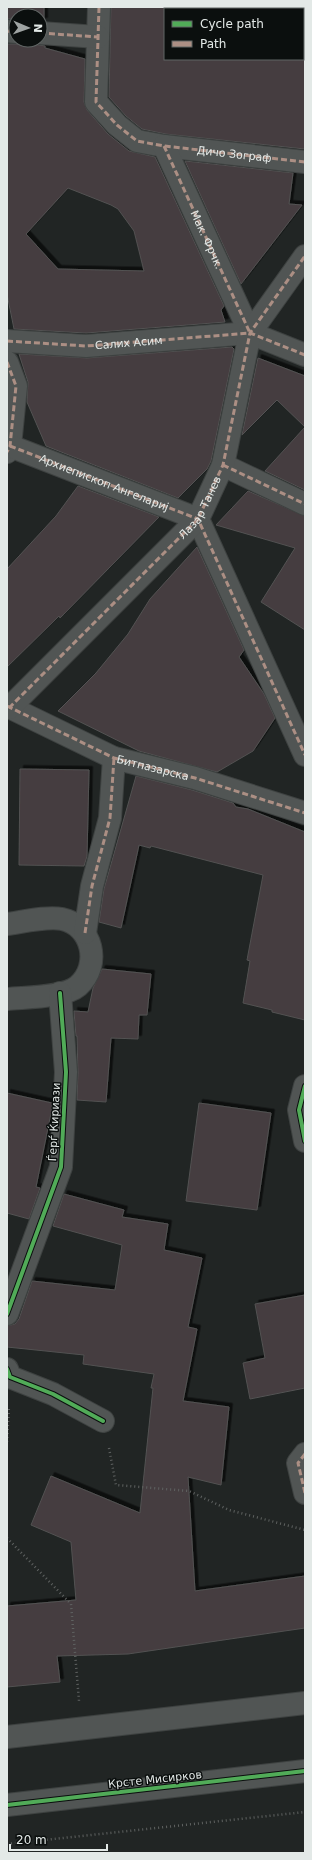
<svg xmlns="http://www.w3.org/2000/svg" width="312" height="1860" viewBox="0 0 312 1860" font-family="'DejaVu Sans',sans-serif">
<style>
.building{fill:#453c3f;stroke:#525252;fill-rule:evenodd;filter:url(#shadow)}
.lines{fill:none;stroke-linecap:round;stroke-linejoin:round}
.minor-casing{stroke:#3e4241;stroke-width:24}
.path{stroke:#5f6261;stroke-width:2.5;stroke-dasharray:1 3;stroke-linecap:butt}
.minor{stroke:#515554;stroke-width:22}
.quiet{stroke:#ac8f84;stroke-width:3;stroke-dasharray:6 3;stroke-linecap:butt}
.cycleway-casing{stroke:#0b0f0e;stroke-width:6}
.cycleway{stroke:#51ab58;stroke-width:4}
.labels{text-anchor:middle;stroke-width:3;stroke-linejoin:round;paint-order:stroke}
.street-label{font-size:11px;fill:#e3e9e7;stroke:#0b0f0e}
</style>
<defs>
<filter id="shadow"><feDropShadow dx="3.5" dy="-3.5" stdDeviation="0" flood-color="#0009"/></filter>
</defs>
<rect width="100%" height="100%" fill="#212524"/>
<path class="building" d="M7 7H44V21H40V16H16V19H7Z
M111 7H165V59H305V149L166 134 142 129 126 116 109 97Z
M25 40H30L33 44 45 46V48L85 59 84 102 87 110 108 134 129 151 155 157 224 306 221 310 225 322 86 333 14 329 7 294V44H21ZM68 188 111 205 118 209 134 231 144 271 58 269 26 234Z
M185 161 293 173 289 204 302 205 241 284Z
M232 347 234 349 211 461 207 469 178 498 46 446 27 402 28 382 19 354 87 358Z
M258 358 305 376V490L265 471 305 427 277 400 242 435Z
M78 486 159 517 60 618 59 616 7 667V569L56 516Z
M248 491 305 516V630L261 602 295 548 216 525Z
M197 547 244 650 239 657 264 694 275 718 253 751 217 772 139 751 58 711 96 673 128 634 150 599Z
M20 769 89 770 87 856 84 866 19 865Z
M136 776 192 790 233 803 236 807 248 809 305 832V1020L272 1012V1010L243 1003 250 961 247 960 263 875 151 846 150 848 139 845 121 928 99 922 104 889Z
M102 969 151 974 147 1015H139L138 1039 111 1038 106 1102 77 1100 78 1073 77 1036H76L74 1011 88 1012 93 988Z
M7 1093 52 1103 51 1113 36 1187 40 1188 29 1219 7 1213Z
M199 1103 271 1113 257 1210 186 1201Z
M64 1194 124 1210 122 1217 168 1224 164 1250 202 1258 188 1327 197 1329 183 1401 229 1407 221 1485 188 1477 195 1591 305 1576V1628L128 1654 57 1656 60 1682 7 1687V1606L76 1600 71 1542 31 1525 51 1476 140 1513 153 1388H151L154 1374 83 1364 84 1355 7 1347V1326L15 1324 19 1319 32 1281 115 1290 122 1245 53 1226Z
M305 1295V1388L250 1399 243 1363 265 1358 255 1304Z"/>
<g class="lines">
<defs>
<g id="minor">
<path id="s1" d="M99 7 96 102 117 125 137 141 164 146 305 162"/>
<path d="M7 31 16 32"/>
<path d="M40 33 98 37"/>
<path id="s2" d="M164 146 250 333"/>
<path d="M7 341 86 346 250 333 305 355"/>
<path d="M7 362 16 386 10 446 7 452"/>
<path id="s3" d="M10 446 198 519 305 755"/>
<path d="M223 465 305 504"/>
<path id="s4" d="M7 706 114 758 195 778 305 813"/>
<path d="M9 708 198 519 223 465 250 333 305 256"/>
<path d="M7 924C22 922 47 916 62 919 92 925 102 965 78 986 64 998 25 997 7 999"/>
<path d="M85 933 92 886 110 818 114 758"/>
<path d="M305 1086 299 1110 305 1141"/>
<path d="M7 1314 61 1167 66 1072 60 993"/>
<path d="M7 1369 10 1377 53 1394 103 1421"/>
<path d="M305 1454 298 1463 305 1493"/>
<path d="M7 1737 305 1703"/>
<path d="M7 1805 305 1771"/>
</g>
</defs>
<use href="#minor" class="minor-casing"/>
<path class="path" d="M7 1442 9 1406
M109 1448 116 1485 189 1491 229 1510 305 1530
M7 1538 71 1604 79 1701
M7 1844 305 1812"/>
<use href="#minor" class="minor"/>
<g class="quiet">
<path d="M99 7 96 102 117 125 137 141 164 146 305 162"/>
<path d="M7 31 16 32"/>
<path d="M40 33 98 37"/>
<path d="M164 146 250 333"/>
<path id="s5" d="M7 341 86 346 250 333 305 355"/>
<path d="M7 362 16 386 10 446 7 452"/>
<path d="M10 446 198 519 305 755"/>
<path d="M223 465 305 504"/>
<path d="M7 706 114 758 195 778 305 813"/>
<path id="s6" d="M9 708 198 519 223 465 250 333 305 256"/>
<path d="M85 933 92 886 110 818 114 758"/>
<path d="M305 1454 298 1463 305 1493"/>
</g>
<defs>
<path id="cycleway" d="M305 1086 299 1110 305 1141
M7 1314 61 1167 66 1072 60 993
M7 1369 10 1377 53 1394 103 1421
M7 1805 305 1771"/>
</defs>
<use href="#cycleway" class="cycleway-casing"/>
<use href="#cycleway" class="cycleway"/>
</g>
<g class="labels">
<g class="street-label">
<text dy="4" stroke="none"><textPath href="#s1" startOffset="250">Дичо Зограф</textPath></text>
<text dy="4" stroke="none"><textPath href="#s2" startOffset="103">Мак. Фрчк.</textPath></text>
<text dy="4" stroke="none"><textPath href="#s5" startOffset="122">Салих Асим</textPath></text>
<text dy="4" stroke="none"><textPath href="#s3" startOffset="101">Архиепископ Ангелариј</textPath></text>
<text dy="4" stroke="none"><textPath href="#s6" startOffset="278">Лазар Танев</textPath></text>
<text dy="4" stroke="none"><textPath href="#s4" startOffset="159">Битпазарска</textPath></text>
<text transform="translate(54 1122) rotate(-87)" y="4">Ѓерѓ Ќириази</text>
<text transform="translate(155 1779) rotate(-6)" y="4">Крсте Мисирков</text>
</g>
</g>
<rect width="312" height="1860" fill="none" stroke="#e3e9e7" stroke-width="16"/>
<rect x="164" y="8" width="140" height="52" fill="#0b0f0e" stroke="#616665"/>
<rect x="172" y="21" width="20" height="6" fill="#51ab58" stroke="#616665"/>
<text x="200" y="28" font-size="12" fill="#e3e9e7">Cycle path</text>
<rect x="172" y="41" width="20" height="6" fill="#ac8f84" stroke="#616665"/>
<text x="200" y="48" font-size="12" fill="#e3e9e7">Path</text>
<g transform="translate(28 28) rotate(92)"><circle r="19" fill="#0b0f0e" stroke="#616665"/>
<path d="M0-3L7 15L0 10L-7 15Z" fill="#9fa4a3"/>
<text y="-6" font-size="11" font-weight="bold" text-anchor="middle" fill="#e3e9e7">N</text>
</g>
<path d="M10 1844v6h97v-6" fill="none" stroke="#e3e9e7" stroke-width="2"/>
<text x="16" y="1844" font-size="12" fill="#e3e9e7" stroke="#0b0f0e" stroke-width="3" paint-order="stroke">20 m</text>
</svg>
